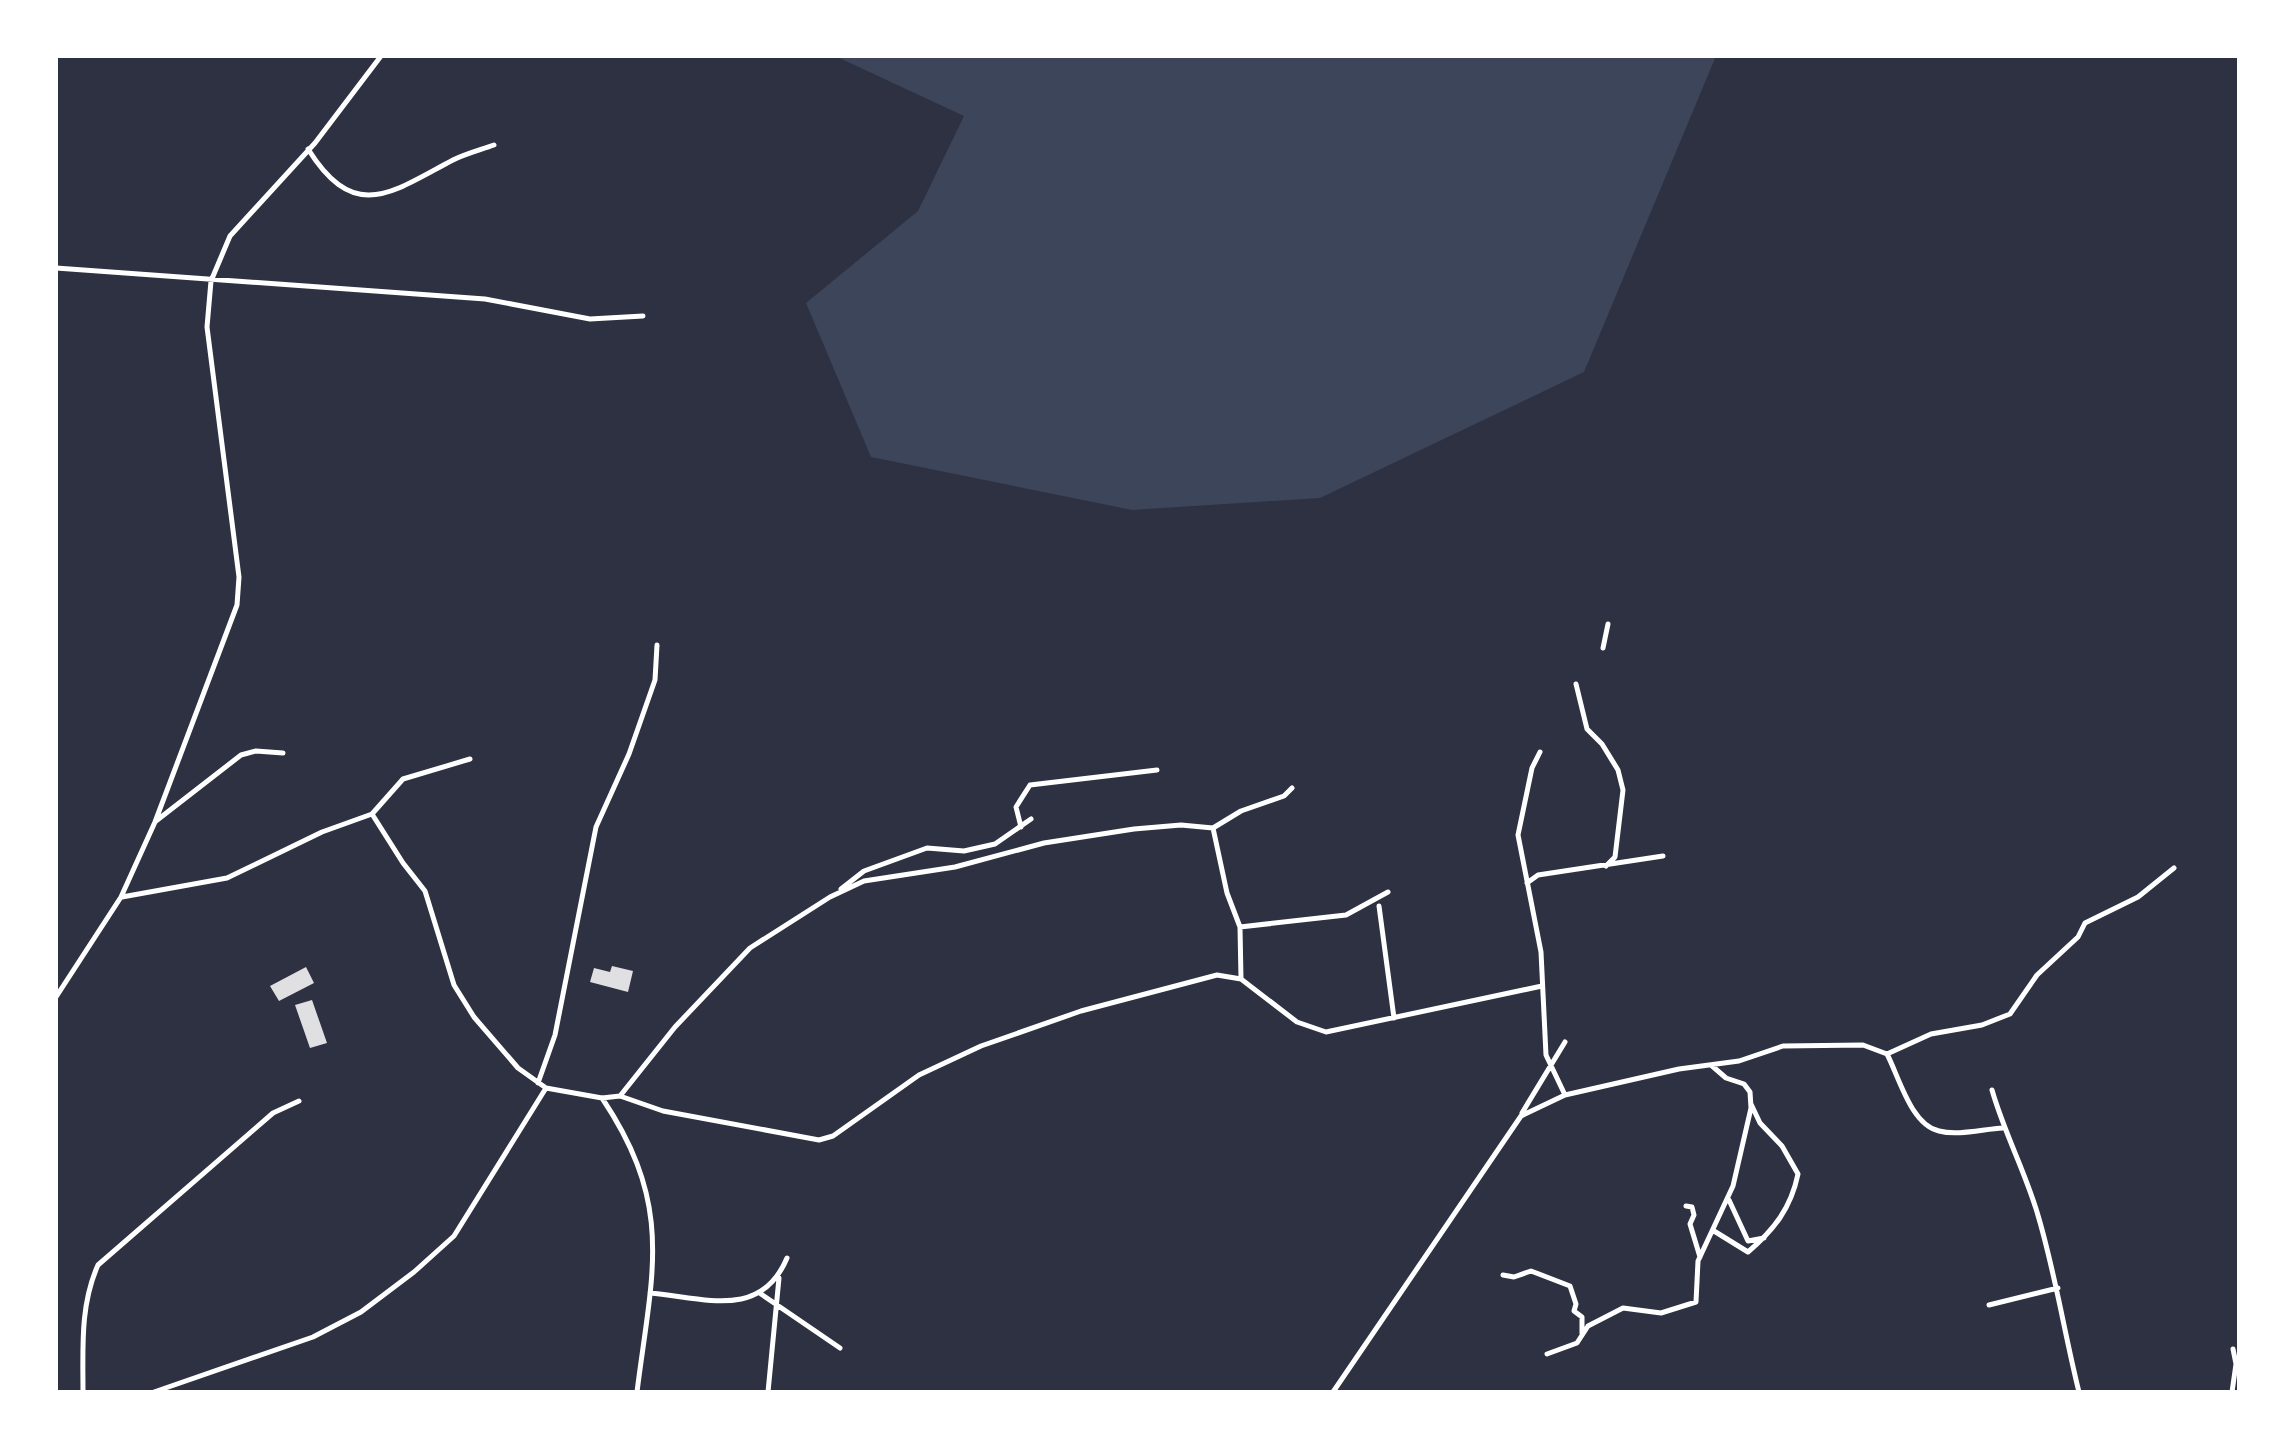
<svg xmlns="http://www.w3.org/2000/svg" width="2295" height="1448" viewBox="0 0 2295 1448" font-family="'Playfair Display',serif">
<style>
.green{fill:#3c4559}
.building{fill:#e0e0e3}
.lines{fill:none;stroke-linecap:round;stroke-linejoin:round}
.minor{stroke:#fff;stroke-width:5}
</style>
<rect width="100%" height="100%" fill="#2d3142"/>
<path class="green" d="M835 56H1716L1584 372 1320 498 1132 510 871 457 806 303 918 211 964 116Z"/>
<path class="building" d="M612 966 633 971 628 992 590 982 594 968 610 972Z
M306 967 314 983 279 1001 270 986Z
M312 1000 327 1043 310 1048 295 1005Z"/>
<g class="lines">
<path class="minor" d="M308 149C355 224 392 192 453 160 465 154 480 150 494 145
M56 268 485 299 590 319 643 316
M1603 648 1608 624
M1576 684 1587 729 1602 744 1618 770 1623 790 1615 857 1606 866
M1540 752 1532 768 1518 835 1541 952 1546 1055 1565 1095
M372 814 403 863 425 891 454 985 474 1017 518 1068 546 1088 602 1098 620 1096 663 1111 819 1140 833 1136 919 1075 981 1046 1081 1011 1217 975 1241 979 1297 1022 1326 1032 1542 986
M156 821 241 755 256 751 283 753
M1021 827 1016 807 1030 785 1157 770
M1213 828 1227 893 1240 927 1241 979
M1527 883 1538 875 1663 856
M841 889 864 871 927 848 964 851 995 844 1031 819
M122 897 227 878 322 832 372 814 403 779 470 759
M1379 906 1394 1018
M1240 927 1346 915 1388 892
M56 997 121 897 155 822 237 605 239 577 207 327 211 281 230 236 315 143 381 56
M1887 1054 1931 1034 1982 1025 2010 1014 2037 975 2078 937 2085 923 2138 897 2174 868
M538 1083 555 1035 596 827 629 754 655 680 657 645
M1992 1090C2004 1132 2024 1169 2037 1212 2055 1271 2064 1332 2079 1392
M620 1096 675 1027 750 948 830 897 864 881 955 867 1044 843 1134 829 1181 825 1213 828 1241 811 1284 796 1292 788
M602 1098C675 1207 652 1272 637 1392
M1522 1113 1565 1042
M1729 1200 1748 1241 1764 1238
M1686 1206 1692 1207 1694 1215 1690 1224 1700 1257
M1714 1231 1748 1252C1774 1230 1791 1208 1798 1174L1782 1146 1760 1123 1751 1104
M1503 1275 1514 1277 1531 1271 1570 1286 1576 1304 1574 1311 1582 1317V1334
M650 1293C704 1298 761 1320 787 1258
M761 1294 840 1348
M1989 1305 2058 1288
M1547 1354 1577 1343 1588 1326 1623 1308 1661 1313 1696 1302 1698 1261 1733 1186 1751 1108 1750 1092 1744 1084 1726 1078 1711 1065
M83 1392C83 1348 80 1305 98 1265L273 1113 299 1101
M154 1392 313 1337 361 1312 414 1272 454 1236 546 1088
M768 1392 779 1278
M1333 1392 1521 1116 1565 1095 1679 1069 1739 1061 1783 1046 1863 1045 1887 1054C1899 1077 1911 1125 1939 1131 1958 1136 1983 1129 2003 1128
M2232 1392 2236 1364 2233 1349"/>
</g>
<rect width="2295" height="1448" fill="none" stroke="#ffffff" stroke-width="116"/>
</svg>
